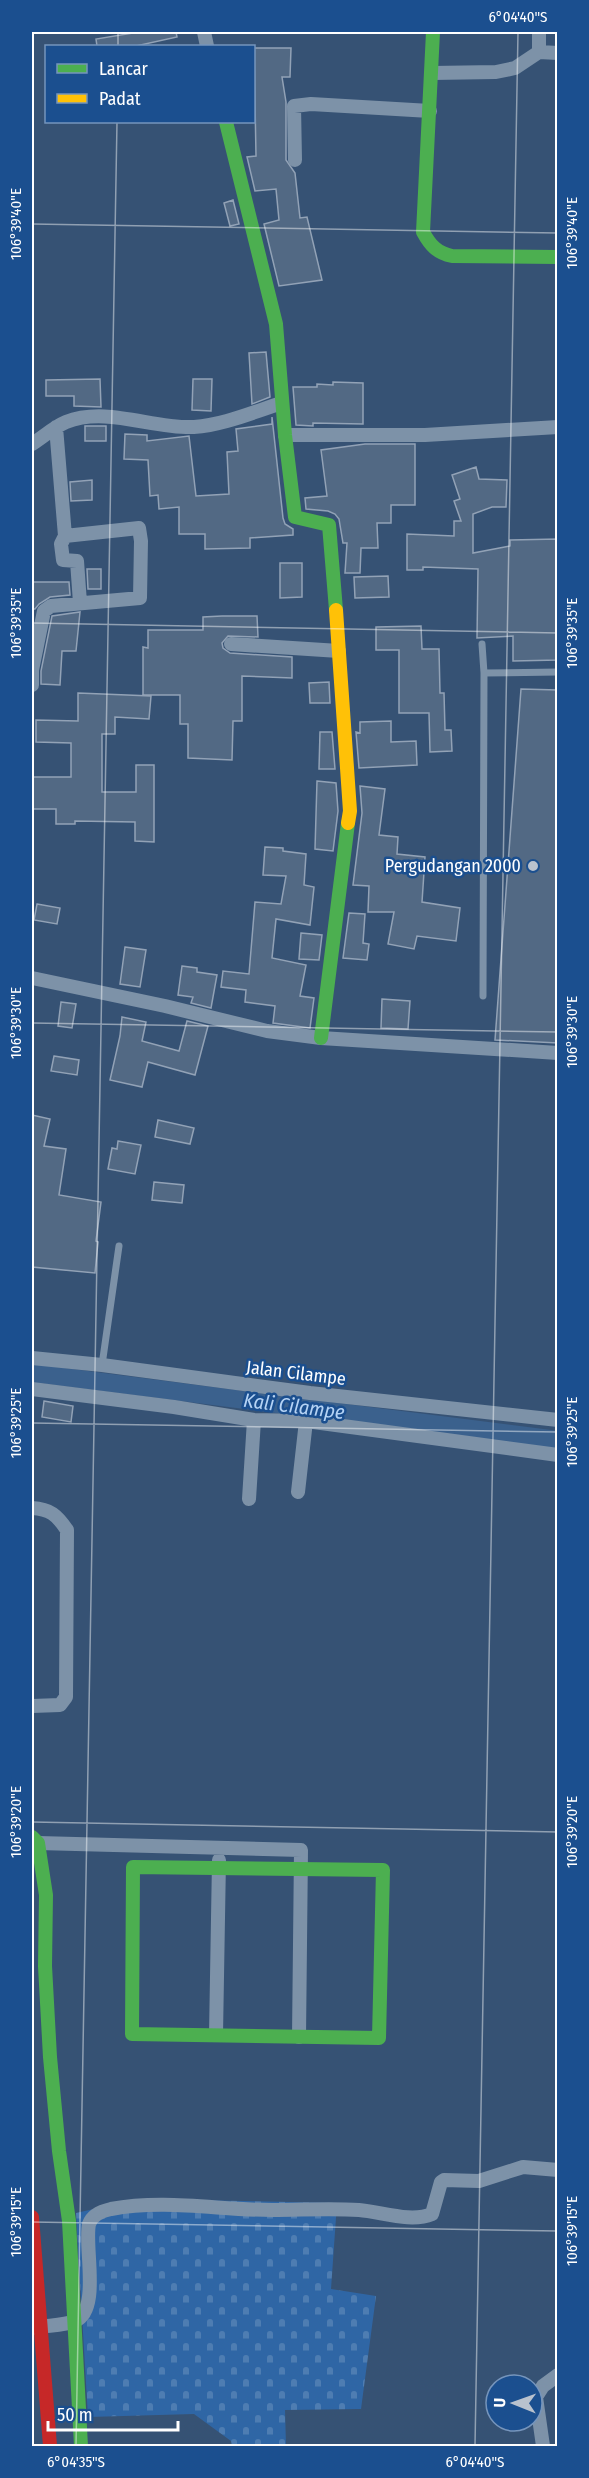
<svg xmlns="http://www.w3.org/2000/svg" width="589" height="2478" viewBox="0 0 589 2478" font-family="'Fira Sans Condensed',sans-serif">
<style>
.cemetery{fill:url(#cemetery-stones)}
.lines{fill:none;stroke-linecap:round;stroke-linejoin:round}
.canal{stroke:#3b618d;stroke-width:18}
.building{fill:#526984;stroke:#92a2b6;stroke-width:1.5}
.lane{stroke:#7d92a8;stroke-width:7}
.street{stroke:#7d92a8;stroke-width:14}
.fast{stroke:#4caf50;stroke-width:14}
.slow{stroke:#ffc107;stroke-width:14}
.jam{stroke:#c62828;stroke-width:14}
.ticks{fill:none;stroke:#fff;stroke-width:1.5;stroke-opacity:0.45}
.poi-dot{fill:#b9c2ce;stroke:#1b4f8f;stroke-width:2}
.labels{text-anchor:middle;stroke-width:5;stroke-linejoin:round;paint-order:stroke}
.poi-label{font-size:18px;fill:#fff;stroke:#1b4f8f;text-anchor:end}
.street-label{font-size:18px;fill:#fff;stroke:#1b4f8f}
.water-label{font-size:20px;font-style:italic;fill:#b5d3f5;stroke:#1b4f8f}
.neatline{fill:none;stroke:#fff;stroke-width:2}
.ticks-label{font-size:15px;text-anchor:middle;fill:#fff}
</style>
<defs>
<pattern id="cemetery-stones" width="16" height="16" patternUnits="userSpaceOnUse" patternTransform="scale(1.5)"><rect width="16" height="16" fill="#2f66a5"/><path d="M2 7V4a2 2 0 0 1 4 0v3zM10 15v-3a2 2 0 0 1 4 0v3z" fill="#4e7db2"/></pattern>
</defs>
<rect width="100%" height="100%" fill="#365274"/>
<path class="cemetery" d="M138 2199 337 2203 331 2289 376 2296 361 2409 285 2410 286 2446H232L231 2441 194 2414 88 2417 76 2213Z"/>
<g class="lines">
<path class="canal" d="M32 1373 558 1440"/>
</g>
<path class="building" d="M139 32H176L177 37 136 46H97L96 39Z
M254 48H291L290 77H282L286 102V160L295 173 300 218 307 217 322 280 279 286 264 224 279 220 276 189 255 191 247 157 256 156Z
M233 200 239 224 230 226 224 203Z
M266 352 270 397 252 404 249 353Z
M100 379 101 407 74 406V396H46V380Z
M193 379H212L211 411 192 410Z
M333 382 363 383V424L313 423V426L296 425 293 387H317V384L333 385Z
M272 417 283 518 285 524 293 529V535L250 538V548L205 549V534H179V507L159 509 158 495 150 496 148 460 124 459 125 434 147 435V441L189 436 196 496 229 494 227 452 238 451 236 429 272 424Z
M85 426H106V441H85Z
M365 444H415V505H391V523H377L378 548H361L360 573H345L347 543H343L339 519 335 514 328 511 306 509 305 498 327 496 321 450Z
M476 467 479 479 507 480 506 507H492L473 514V553L510 546V540L558 539V660L513 661V636L477 638 478 569 423 567V570H407V534L454 536V521H461L454 501 460 499 452 475Z
M92 480V500L71 501 70 482Z
M280 563H302V597L280 598Z
M87 569H101V589H88Z
M388 576 389 597 355 598 354 577Z
M32 582H69L70 595 50 597 39 604 35 609H32Z
M80 612 76 651H62L60 685 41 684V671L52 616Z
M222 616H257L258 637 228 636 222 643 223 648 230 653 292 657V678L242 676V721H233L232 760 188 758V724H180V695H143V647L148 648V630H203V617Z
M421 626 422 649H439L440 693H444L445 730H451L452 751 430 752 429 713H399V650H376V627Z
M329 682 330 703H310L309 683Z
M521 689 558 690V1043L495 1040Z
M78 693 151 696 149 719 115 717V734H102V792H136V765H154V842L135 841V822L75 821V824H56V809H32V777H71V743L36 742V720L78 721Z
M391 721V742L416 741 417 765 359 768 356 732 360 733V722Z
M320 732H332L335 769H319Z
M317 781 336 783 338 811 333 851 315 849Z
M360 786 385 789 379 835 398 837 397 854 425 857 422 902 460 908 456 941 417 936 414 949 388 944 394 912H368L369 886 353 885 362 813Z
M265 847 283 848V851L306 854 304 885 314 887 310 925 276 919 272 958 306 965 300 996 314 998 310 1028 273 1023 275 1006 245 1002 246 990 221 987 223 971 249 974 255 902 281 904 286 876 263 875Z
M37 904 60 908 57 924 34 920Z
M349 913 365 914 363 943 369 944 367 960 343 958Z
M301 933 322 935 319 960 299 959Z
M125 947 146 950 140 987 120 984Z
M182 966 197 968V972L217 975 211 1008 191 1003 193 997 178 995Z
M382 999 410 1001 408 1029 381 1028Z
M61 1002 76 1004 72 1028 58 1026Z
M122 1017 146 1022 142 1041 179 1051 187 1021 208 1026 195 1075 148 1062 142 1087 110 1080 120 1036Z
M54 1056 79 1060 77 1075 51 1071Z
M32 1115 50 1119 44 1146 66 1149 59 1195 101 1202 96 1241 98 1242 95 1273 32 1267Z
M158 1120 194 1128 190 1144 155 1137Z
M118 1141 141 1145 135 1174 108 1169 112 1148 117 1149Z
M154 1182 184 1185 182 1203 152 1200Z
M44 1401 73 1406 71 1422 42 1417Z"/>
<g class="lines">
<path class="lane" d="M482 644 484 673
M483 996 484 673 558 672
M102 1365 119 1246"/>
<path class="street" d="M204 32 207 46
M539 32V52
M432 73 496 72 515 68 539 52 558 53
M295 160 294 106 311 104 430 111
M56 427 65 536 61 544 63 560 77 561 80 603
M285 435H425L558 427
M32 444C43 437 54 427 66 422 106 406 153 429 194 427 224 425 253 412 282 403
M231 644 339 651
M32 685V670L44 611 51 606 140 598 141 541 139 528 65 536
M32 978 165 1006 267 1031 321 1038 558 1053
M32 1358 102 1365 310 1393 558 1420
M32 1389 174 1407 254 1420 306 1421 558 1455
M298 1492 306 1421
M249 1499 254 1420
M32 1508C50 1509 57 1515 67 1530L66 1697 60 1705 32 1706
M32 1845 38 1843 301 1850 299 2037
M216 2035 219 1860
M33 2328C46 2325 63 2326 75 2321 101 2310 84 2247 89 2224 92 2215 102 2211 111 2209 164 2199 219 2210 272 2210 301 2210 330 2208 359 2210 382 2212 411 2223 432 2214L441 2182 444 2180 479 2181 523 2167 558 2170
M543 2446 536 2397 543 2386 558 2375"/>
<path class="fast" d="M433 32 423 232C430 245 437 253 452 256L558 257
M226 122 276 324 285 435 295 517 329 525 336 610
M321 1038 348 823
M32 1837 38 1843 46 1895 45 1966 50 2057 59 2151 69 2221 81 2446
M133 1867 383 1870 379 2038 132 2034Z"/>
<path class="slow" d="M336 610 350 811 348 823"/>
<path class="jam" d="M32 2217 50 2446"/>
</g>
<path class="ticks" d="M118 46V32M32 224 558 233M32 623 558 633M32 1023 558 1032M32 1423 558 1432M32 1822 558 1832M32 2222 558 2231M76 2446 117 122M475 2446 518 32"/>
<circle class="poi-dot" cx="533" cy="866" r="6"/>
<g class="labels">
<g class="poi-label">
<text x="521" y="872">Pergudangan 2000</text>
</g>
<g class="street-label">
<text transform="translate(296 1373) rotate(7)" y="6">Jalan Cilampe</text>
</g>
<g class="water-label">
<text transform="translate(294 1406) rotate(7)" y="7">Kali Cilampe</text>
</g>
</g>
<rect width="589" height="2478" fill="none" stroke="#1b4f8f" stroke-width="66"/>
<rect x="45" y="45" width="210" height="78" fill="#1b4f8f" stroke="#7695bc" stroke-width="1.5"/>
<rect x="57" y="64" width="30" height="9" fill="#4caf50" stroke="#7695bc" stroke-width="1.5"/>
<text x="99" y="75" font-size="18" fill="#ffffff">Lancar</text>
<rect x="57" y="94" width="30" height="9" fill="#ffc107" stroke="#7695bc" stroke-width="1.5"/>
<text x="99" y="105" font-size="18" fill="#ffffff">Padat</text>
<g transform="translate(514 2403) rotate(271)"><circle r="28" fill="#1b4f8f" stroke="#7695bc" stroke-width="1.5"/>
<path d="M0-4.5L10 22L0 15L-10 22Z" fill="#b9c2ce"/>
<text y="-9" font-size="16" font-weight="bold" text-anchor="middle" fill="#ffffff">U</text>
</g>
<path d="M48 2421v9h130v-9" fill="none" stroke="#ffffff" stroke-width="3"/>
<text x="57" y="2421" font-size="18" fill="#ffffff" stroke="#1b4f8f" stroke-width="4.5" paint-order="stroke">50 m</text>
<rect x="33" y="33" width="523" height="2412" class="neatline"/>
<g class="ticks-label">
<text x="518" y="22">6°04'40"S</text>
<text transform="translate(16 224) rotate(-90)" y="5">106°39'40"E</text>
<text transform="translate(572 233) rotate(-90)" y="5">106°39'40"E</text>
<text transform="translate(16 623) rotate(-90)" y="5">106°39'35"E</text>
<text transform="translate(572 633) rotate(-90)" y="5">106°39'35"E</text>
<text transform="translate(16 1023) rotate(-90)" y="5">106°39'30"E</text>
<text transform="translate(572 1032) rotate(-90)" y="5">106°39'30"E</text>
<text transform="translate(16 1423) rotate(-90)" y="5">106°39'25"E</text>
<text transform="translate(572 1432) rotate(-90)" y="5">106°39'25"E</text>
<text transform="translate(16 1822) rotate(-90)" y="5">106°39'20"E</text>
<text transform="translate(572 1832) rotate(-90)" y="5">106°39'20"E</text>
<text transform="translate(16 2222) rotate(-90)" y="5">106°39'15"E</text>
<text transform="translate(572 2231) rotate(-90)" y="5">106°39'15"E</text>
<text x="76" y="2467">6°04'35"S</text>
<text x="475" y="2467">6°04'40"S</text>
</g>
</svg>
